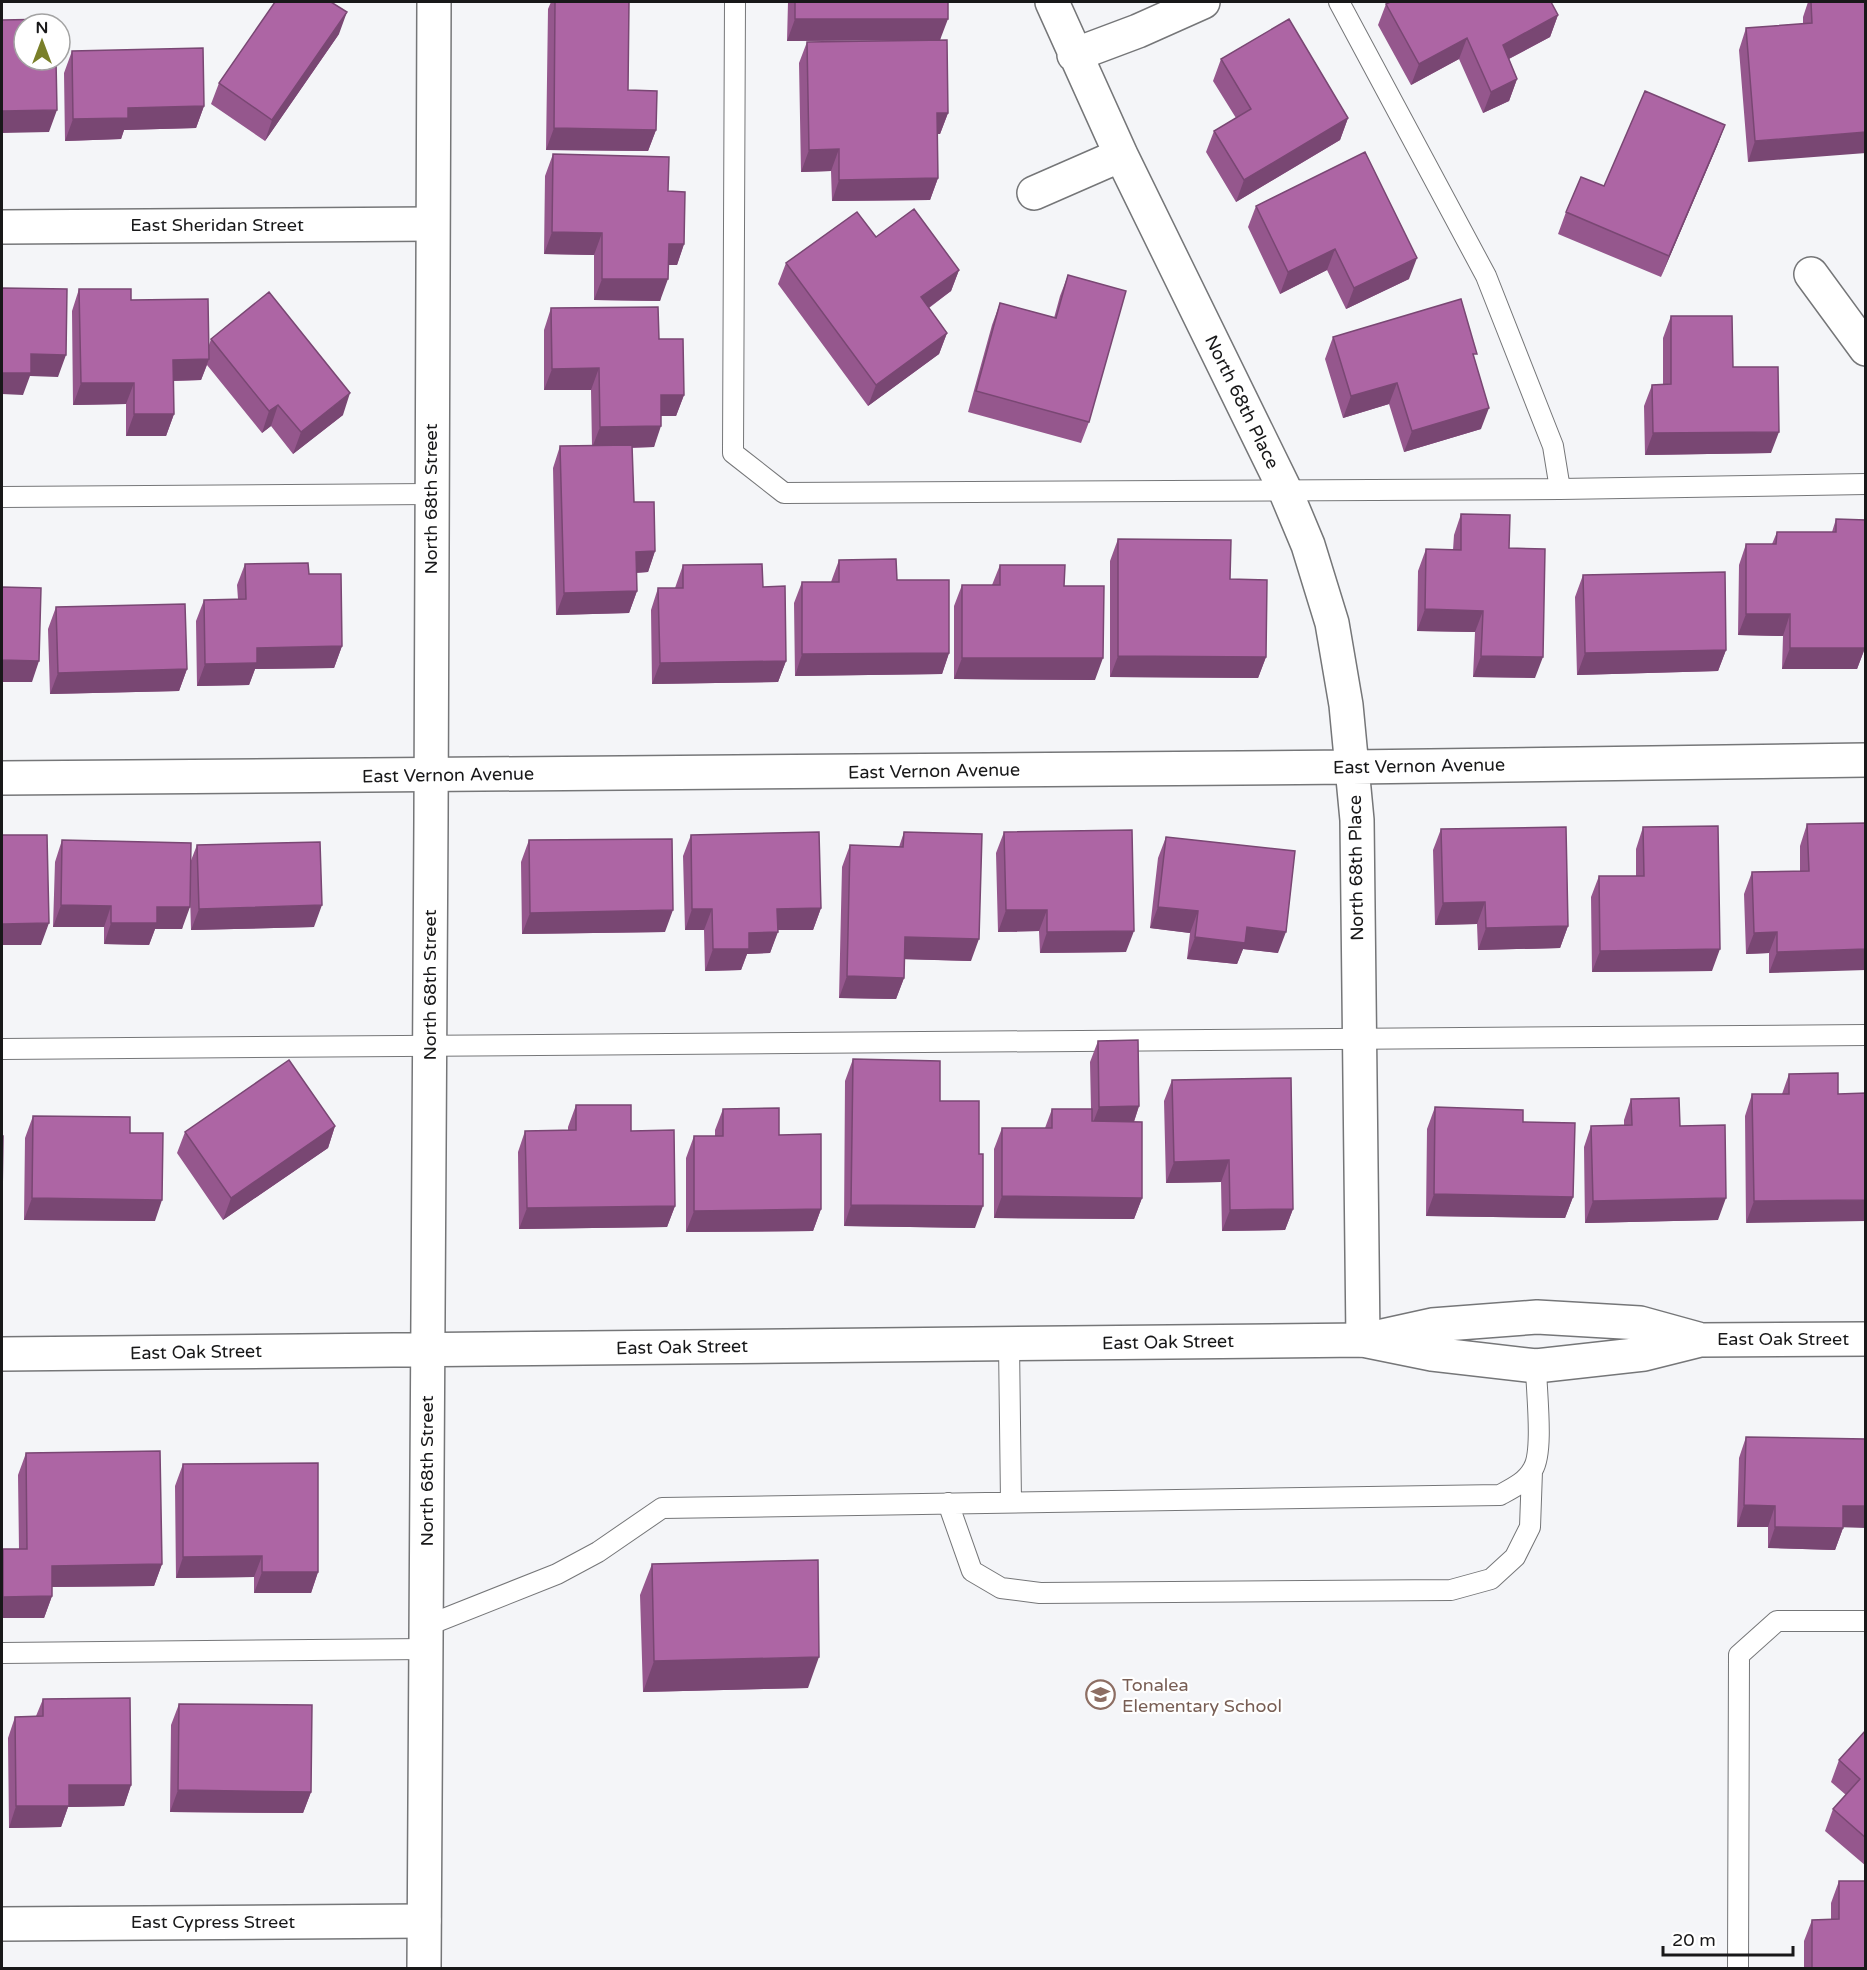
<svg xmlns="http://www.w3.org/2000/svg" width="1867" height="1970" viewBox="0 0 1867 1970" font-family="'Varela Round',sans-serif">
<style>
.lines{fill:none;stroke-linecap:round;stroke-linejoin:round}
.service-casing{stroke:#757678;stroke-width:22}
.minor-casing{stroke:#757678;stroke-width:36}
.tertiary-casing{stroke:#757678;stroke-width:36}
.service{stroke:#fff;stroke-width:20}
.minor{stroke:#fff;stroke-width:33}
.tertiary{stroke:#fff;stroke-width:33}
.wall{fill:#95578d}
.shaded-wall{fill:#794773}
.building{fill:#ad65a4;stroke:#794773;stroke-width:1.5}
.labels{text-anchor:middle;stroke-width:4.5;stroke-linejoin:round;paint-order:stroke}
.street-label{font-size:18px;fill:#181819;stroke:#fff}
.education-label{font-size:18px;fill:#785e54;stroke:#fff;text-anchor:start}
</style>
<rect width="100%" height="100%" fill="#f4f5f8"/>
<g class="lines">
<defs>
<path id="service" d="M735 2 733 453 784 493 1560 489 1866 484
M1339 2 1486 276 1553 446 1560 489
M2 497 431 494
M2 1049 1866 1035
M1009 1344 1011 1502
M948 1503 972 1571 1001 1588 1040 1593 1451 1590 1491 1579 1515 1557 1530 1527 1532 1471
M426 1626 557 1574 598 1552 662 1508 1500 1495C1513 1488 1526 1482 1533 1469 1544 1451 1536 1389 1536 1366
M2 1653 426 1649
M1738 1968 1739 1655 1777 1621H1866"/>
<path id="minor" d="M1052 2 1121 155 1285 490 1308 545 1332 623 1346 705 1357 820 1363 1340
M1074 55 1138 31 1203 2
M1034 193 1121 155
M2 227 432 224
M1811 274 1866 349
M2 778 1352 767 1866 760
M2 1924 424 1921"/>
<path id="tertiary" d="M1373 1338 1432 1325 1537 1317 1640 1323 1698 1339
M2 1354 1363 1340 1432 1354 1536 1366 1644 1354 1700 1340 1866 1339
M424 1968 431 820 434 2"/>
</defs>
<use href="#service" class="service-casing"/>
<use href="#minor" class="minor-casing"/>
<use href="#tertiary" class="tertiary-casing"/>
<use href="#service" class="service"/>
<use href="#minor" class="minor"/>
<use href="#tertiary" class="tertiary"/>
</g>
<path class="wall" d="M551 2H629L628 90 656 130 648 151 546 150 548 9Z
M788 2H948L940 40 948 113 940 134H937L938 178 930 200 832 201 831 171 801 172 799 63 807 42 904 40 787 41Z
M1808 2H1866L1748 162 1739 50 1746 28 1803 24V17Z
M1386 4 1558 15 1550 37 1509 59 1517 79 1509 101 1483 113 1459 59 1411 85 1378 25Z
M339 34 265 141 211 104 219 83Z
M72 51 204 106 196 128 124 130 121 139 65 141 64 73Z
M1221 59 1348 118 1340 140 1236 202 1206 152 1214 131 1236 118 1213 81Z
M1725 125 1717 146 1661 277 1558 234 1566 212 1604 186Z
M553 154 668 191 684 244 677 265H668L660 301 594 300V255L544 254 545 176Z
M1256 206 1409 279 1346 309 1327 270 1280 294 1248 227Z
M876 237 959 270 951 291 929 308 947 333 939 354 868 406 778 284 786 263Z
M1068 275 1089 422 1081 443 968 412 992 325 1000 303 1054 318 1060 296Z
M79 289 131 300 209 345 211 339 343 415 293 454 271 426 262 433 207 365 201 380 173 381 174 414 166 436H126V404L73 405 72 311Z
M551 308 659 339 684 395 676 416H661L654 447 632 448 634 502 655 551 648 572 637 573V591L629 613 556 615 553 468 560 446H592L591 390H544V330Z
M1671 316 1771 453 1645 455 1644 406 1652 385 1663 384V338Z
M1333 337 1475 360 1481 429 1404 452 1389 404 1343 418 1325 359Z
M1461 514 1509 548 1535 678 1473 677 1475 632 1417 631 1418 571 1426 549 1453 550 1454 535Z
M1836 519 1865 648 1857 669H1782L1783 636 1738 635 1739 565 1746 544H1772L1777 532H1832Z
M1118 539 1230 579 1266 657 1258 678 1110 677V561Z
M839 560 897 580 949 653 942 674 795 676 794 603 802 582H831Z
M245 564 309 574 342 646 334 668 255 669 249 685 197 686 196 621 204 600 238 599 237 585Z
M683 565 763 587 786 661 778 682 652 684 651 610 658 588H675Z
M1000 565 1064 586 1095 680 954 679V606L962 585H992Z
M1583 575 1726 650 1718 671 1577 675 1575 597Z
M56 607 187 669 179 691 50 694 48 629Z
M1866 823 1769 973V953L1746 954 1744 894 1752 872 1800 871V846L1807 824Z
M1643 827 1712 971 1592 972 1591 897 1599 876H1636V849Z
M1441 829 1568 926 1560 948 1478 950 1477 924 1435 925 1433 850Z
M904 832 971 961 905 959 904 978 896 999 839 998 842 867 850 845 899 847Z
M1004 832 1126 952 1040 953 1039 931 998 932 996 853Z
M691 835 821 908 813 930H778L770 953 747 954 741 970 705 971 704 930H685L683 856Z
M1166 837 1278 953 1243 949 1237 964 1187 959 1190 933 1150 928 1158 858Z
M62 840 190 863 197 845 314 927 191 930 190 894 182 929H155L149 945 104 944V927H53L55 862Z
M529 840 665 932 522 934 521 862Z
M1098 1041 1139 1106 1134 1122 1142 1198 1134 1219 994 1218V1149L1002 1128H1045L1052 1109H1091L1090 1062Z
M853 1059 940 1101 975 1228 844 1226 845 1081Z
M1838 1073 1746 1223 1745 1116 1752 1094H1782L1789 1074Z
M1172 1080 1293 1209 1285 1230 1222 1231 1221 1182 1166 1183 1164 1101Z
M1631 1099 1680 1126 1718 1220 1585 1223 1584 1147 1591 1126 1624 1125V1120Z
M576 1105 631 1131 675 1206 667 1227 519 1229 518 1152 525 1131 568 1130V1127Z
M1435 1107 1523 1122 1573 1197 1565 1218 1426 1216 1427 1129Z
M723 1109 779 1135 821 1209 813 1231 686 1232V1158L694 1136H715V1130Z
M33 1116 130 1133 155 1221 24 1220 25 1138Z
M335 1126 328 1148 223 1220 177 1153 185 1132Z
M1746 1437 1843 1528 1835 1550 1768 1548V1527H1737L1739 1458Z
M26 1453 162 1564 154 1586 52 1587V1596L44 1618H2V1552L3 1549H19L18 1475Z
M183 1464 318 1572 311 1593H254V1577L176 1578 175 1486Z
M652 1564 808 1688 643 1692 640 1595Z
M43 1699 131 1785 124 1806 68 1807 61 1827 9 1828 8 1738 15 1717 36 1716Z
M179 1704 311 1792 303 1813 170 1812 171 1725Z
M1866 1730V1866L1825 1831 1833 1809 1846 1795 1831 1782 1839 1760Z
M1839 1881 1866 1968H1804V1941L1812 1920 1831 1919V1903Z"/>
<path class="shaded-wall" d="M347 12 339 34 265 141 272 120Z
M1558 15 1550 37 1495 66 1503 45Z
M795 19H948L940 40 787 41Z
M1467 38 1459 59 1411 85 1419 64Z
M1517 79 1509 101 1483 113 1491 92Z
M204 106 196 128 124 130 121 139 65 141 73 119 128 108Z
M57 110 49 132 2 133V111Z
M937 113H948L940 134H929Z
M1348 118 1340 140 1236 202 1244 180Z
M1725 125 1717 146 1661 277 1669 256Z
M554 128 656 130 648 151 546 150Z
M1866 132V153L1748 162 1755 141Z
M839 149 831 171 801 172 809 150Z
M938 178 930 200 832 201 839 180Z
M552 232 602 233 594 255 544 254Z
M669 244H684L677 265H661Z
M1335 249 1327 270 1280 294 1288 272Z
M1417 258 1409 279 1346 309 1354 288Z
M959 270 951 291 913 319 921 297Z
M602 279H668L660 301 594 300Z
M947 333 939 354 868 406 876 385Z
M31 354 66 355 58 377 30 376 23 395 2 394V373Z
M209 359 201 380 165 381 173 360Z
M599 368 591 390H544L552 369Z
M81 383H134L126 404 73 405Z
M1397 383 1389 404 1343 418 1351 396Z
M350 393 343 415 293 454 301 432Z
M661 395H684L676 416H653Z
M278 405 271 426 262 433 269 411Z
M1489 408 1481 429 1404 452 1412 431Z
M134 414H174L166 436H126Z
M661 426 654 447 592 448 600 427Z
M1779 432 1771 453 1645 455 1653 433Z
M655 551 648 572 628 573 636 552Z
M637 591 629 613 556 615 564 593Z
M1425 609 1483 611 1475 632 1417 631Z
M1746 614H1790L1783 636 1738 635Z
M342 646 334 668 255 669 249 685 197 686 205 664 257 648Z
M1790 648H1865L1857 669H1782Z
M1726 650 1718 671 1577 675 1585 653Z
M949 653 942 674 795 676 802 654Z
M1118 656 1266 657 1258 678 1110 677Z
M1481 656 1543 657 1535 678 1473 677Z
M962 658H1103L1095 680 954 679Z
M2 660 39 661 32 682H2Z
M786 661 778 682 652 684 660 663Z
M187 669 179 691 50 694 58 673Z
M1485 902 1477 924 1435 925 1443 903Z
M61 905 111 906 104 927H53Z
M322 905 314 927 191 930 199 909Z
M157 907H190L182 929H155L149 945 104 944 111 923Z
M1158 907 1198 911 1190 933 1150 928Z
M821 908 813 930H769L777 909Z
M692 909H712L704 930H685Z
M673 910 665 932 522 934 530 913Z
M1006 910H1047L1039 931 998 932Z
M49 923 41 945H2V924Z
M1568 926 1560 948 1478 950 1486 928Z
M1247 927 1286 932 1278 953 1243 949 1237 964 1187 959 1195 937Z
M1134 931 1126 952 1040 953 1047 932Z
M778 932 770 953 747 954 741 970 705 971 713 949 749 933Z
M1777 932 1769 953 1746 954 1754 933Z
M905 937 979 939 971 961 897 959Z
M1720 949 1712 971 1592 972 1600 951Z
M1866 949V970L1769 973 1777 952Z
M847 976 904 978 896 999 839 998Z
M1139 1106 1132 1127 1091 1128 1099 1107Z
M335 1126 328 1148 223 1220 231 1198Z
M1229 1160 1221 1182 1166 1183 1174 1162Z
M1434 1194 1573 1197 1565 1218 1426 1216Z
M1002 1196 1142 1198 1134 1219 994 1218Z
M32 1198 162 1200 155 1221 24 1220Z
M1726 1198 1718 1220 1585 1223 1593 1201Z
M1866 1200V1221L1746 1223 1754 1201Z
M851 1205 983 1206 975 1228 844 1226Z
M675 1206 667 1227 519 1229 527 1208Z
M821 1209 813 1231 686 1232 694 1211Z
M1293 1209 1285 1230 1222 1231 1230 1210Z
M1744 1505 1775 1506 1768 1527H1737Z
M1843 1506H1866V1528L1835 1527Z
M1775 1527 1843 1528 1835 1550 1768 1548Z
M262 1556 254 1577 176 1578 183 1557Z
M162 1564 154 1586 44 1587 52 1566Z
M262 1572H318L311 1593H254Z
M52 1596 44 1618H2V1602L3 1597Z
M819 1657 808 1688 643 1692 654 1661Z
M69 1785H131L124 1806 68 1807 61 1827 9 1828 16 1806Z
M178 1790 311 1792 303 1813 170 1812Z"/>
<path class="building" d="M275 2H331L347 12 272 120 219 83Z
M555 2H629L628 90 657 91 656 130 554 128Z
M795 2H948V19H795Z
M1390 2H1551L1558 15 1503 45 1517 79 1491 92 1467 38 1419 64 1386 4Z
M1811 2H1866V132L1755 141 1746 28 1812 23Z
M55 19V24H24V60H56L57 110 2 111V20Z
M1289 19 1348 118 1244 180 1214 131 1251 109 1221 59Z
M947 40 948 113H937L938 178 839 180V149L809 150 807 42Z
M203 48 204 106 128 108V118L73 119 72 51Z
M1645 91 1725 125 1669 256 1566 212 1581 177 1604 186Z
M1365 152 1417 258 1354 288 1335 249 1288 272 1256 206Z
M553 154 669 157 668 191 685 192 684 244H669L668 279H602V233L552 232Z
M914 209 959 270 921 297 947 333 876 385 786 263 857 212 876 237Z
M1068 275 1126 291 1089 422 976 391 1000 303 1056 318Z
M2 288 67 289 66 355 31 354V373H2Z
M79 289H131V300L208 299 209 359 173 360 174 414H134V383H81Z
M269 292 350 393 301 432 278 405 269 411 211 339Z
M1461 299 1477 354H1473L1489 408 1412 431 1397 383 1351 396 1333 337Z
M658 307 659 339H683L684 395H661V426L600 427 599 368 552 369 551 308Z
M1671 316H1732L1733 367H1778L1779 432 1653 433 1652 385 1671 384Z
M632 445 634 502H654L655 551 636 552 637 591 564 593 560 446Z
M1461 514 1510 515 1509 548 1545 549 1543 657 1481 656 1483 611 1425 609 1426 549 1461 550Z
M1836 519 1866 520 1865 648H1790V614H1746V544H1776L1777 532H1836Z
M1118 539 1231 540 1230 579 1267 580 1266 657 1118 656Z
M896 559 897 580H949V653L802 654V582H839V560Z
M308 563 309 574H341L342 646 257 648V663L205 664 204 600 246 599 245 564Z
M762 564 763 587 785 586 786 661 660 663 658 588H683V565Z
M1000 565H1065L1064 586H1104L1103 658H962V585H1000Z
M1725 572 1726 650 1585 653 1583 575Z
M2 587 41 588 39 661 2 660Z
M185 604 187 669 58 673 56 607Z
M1866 823V949L1777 952V932L1754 933 1752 872 1809 871 1807 824Z
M1718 826 1720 949 1600 951 1599 876H1644L1643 827Z
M1566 827 1568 926 1486 928 1485 902 1443 903 1441 829Z
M1132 830 1134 931 1047 932V910H1006L1004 832Z
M819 832 821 908 777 909 778 932 749 933V949H713L712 909H692L691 835Z
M904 832 982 834 979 939 905 937 904 978 847 976 850 845 903 847Z
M2 835H47L49 923 2 924Z
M1166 837 1295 851 1286 932 1247 927 1245 943 1195 937 1198 911 1158 907Z
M672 839 673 910 530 913 529 840Z
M62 840 191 843 190 907H157V923H111V906L61 905Z
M320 842 322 905 199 909 197 845Z
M1138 1040 1139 1106 1099 1107 1098 1041Z
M853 1059 940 1061V1101H979V1154H983V1206L851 1205Z
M289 1060 335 1126 231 1198 185 1132Z
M1838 1073V1094L1866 1093V1200L1754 1201 1752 1094H1789V1074Z
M1291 1078 1293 1209 1230 1210 1229 1160 1174 1162 1172 1080Z
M1679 1098 1680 1126 1725 1125 1726 1198 1593 1201 1591 1126 1632 1125 1631 1099Z
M576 1105H631V1131L674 1130 675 1206 527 1208 525 1131 576 1130Z
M1435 1107 1523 1110V1122L1575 1123 1573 1197 1434 1194Z
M779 1108V1135L821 1134V1209L694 1211V1136H723V1109Z
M1052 1109H1092V1121L1142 1122V1198L1002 1196V1128H1052Z
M33 1116 130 1117V1133H163L162 1200 32 1198Z
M2 1136H3L2 1198Z
M1746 1437 1866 1439V1506H1843V1528L1775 1527V1506L1744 1505Z
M160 1451 162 1564 52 1566V1596L3 1597V1549H27L26 1453Z
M318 1463V1572H262V1556L183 1557V1464Z
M818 1560 819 1657 654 1661 652 1564Z
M130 1698 131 1785H69V1806H16L15 1717 43 1716V1699Z
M179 1704 312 1705 311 1792 178 1790Z
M1866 1730V1838L1833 1809 1860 1779 1839 1760Z
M1839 1881H1866V1968H1812V1920L1839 1919Z"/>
<defs>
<symbol id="school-ring" viewBox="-11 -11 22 22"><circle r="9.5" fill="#fff" stroke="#8d6e63" stroke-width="1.5"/><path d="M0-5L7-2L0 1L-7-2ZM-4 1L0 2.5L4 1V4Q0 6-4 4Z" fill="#8d6e63"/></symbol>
</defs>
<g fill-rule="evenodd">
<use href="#school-ring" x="1084" y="1678" width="33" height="33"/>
</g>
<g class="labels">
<g class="street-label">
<text x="217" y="231">East Sheridan Street</text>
<text transform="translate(1242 402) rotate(64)" y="6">North 68th Place</text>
<text transform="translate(431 499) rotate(-90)" y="6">North 68th Street</text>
<text transform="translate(1419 766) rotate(-1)" y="6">East Vernon Avenue</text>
<text transform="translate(934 771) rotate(-1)" y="6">East Vernon Avenue</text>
<text transform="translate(448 775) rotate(-1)" y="6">East Vernon Avenue</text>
<text transform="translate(1356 868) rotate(-91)" y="6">North 68th Place</text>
<text transform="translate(430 985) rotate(-90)" y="6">North 68th Street</text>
<text x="1783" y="1345">East Oak Street</text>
<text transform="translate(1168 1342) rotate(-1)" y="6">East Oak Street</text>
<text transform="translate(682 1347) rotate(-1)" y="6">East Oak Street</text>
<text transform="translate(196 1352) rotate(-1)" y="6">East Oak Street</text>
<text transform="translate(427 1471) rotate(-90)" y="6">North 68th Street</text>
<text x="213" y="1928">East Cypress Street</text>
</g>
<g class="education-label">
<text x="1122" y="1691">Tonalea<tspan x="1122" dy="21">Elementary School</tspan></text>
</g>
</g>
<rect width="1867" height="1970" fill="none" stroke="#181819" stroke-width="6"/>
<g transform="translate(42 42)"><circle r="28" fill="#ffffff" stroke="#a3a3a3" stroke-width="1.5"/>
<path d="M0-4.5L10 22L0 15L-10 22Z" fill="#797f29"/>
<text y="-9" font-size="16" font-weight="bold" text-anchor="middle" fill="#181819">N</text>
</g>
<path d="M1663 1946v9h130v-9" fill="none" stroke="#181819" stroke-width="3"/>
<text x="1672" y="1946" font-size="18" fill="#181819" stroke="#ffffff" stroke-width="4.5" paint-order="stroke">20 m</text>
</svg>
